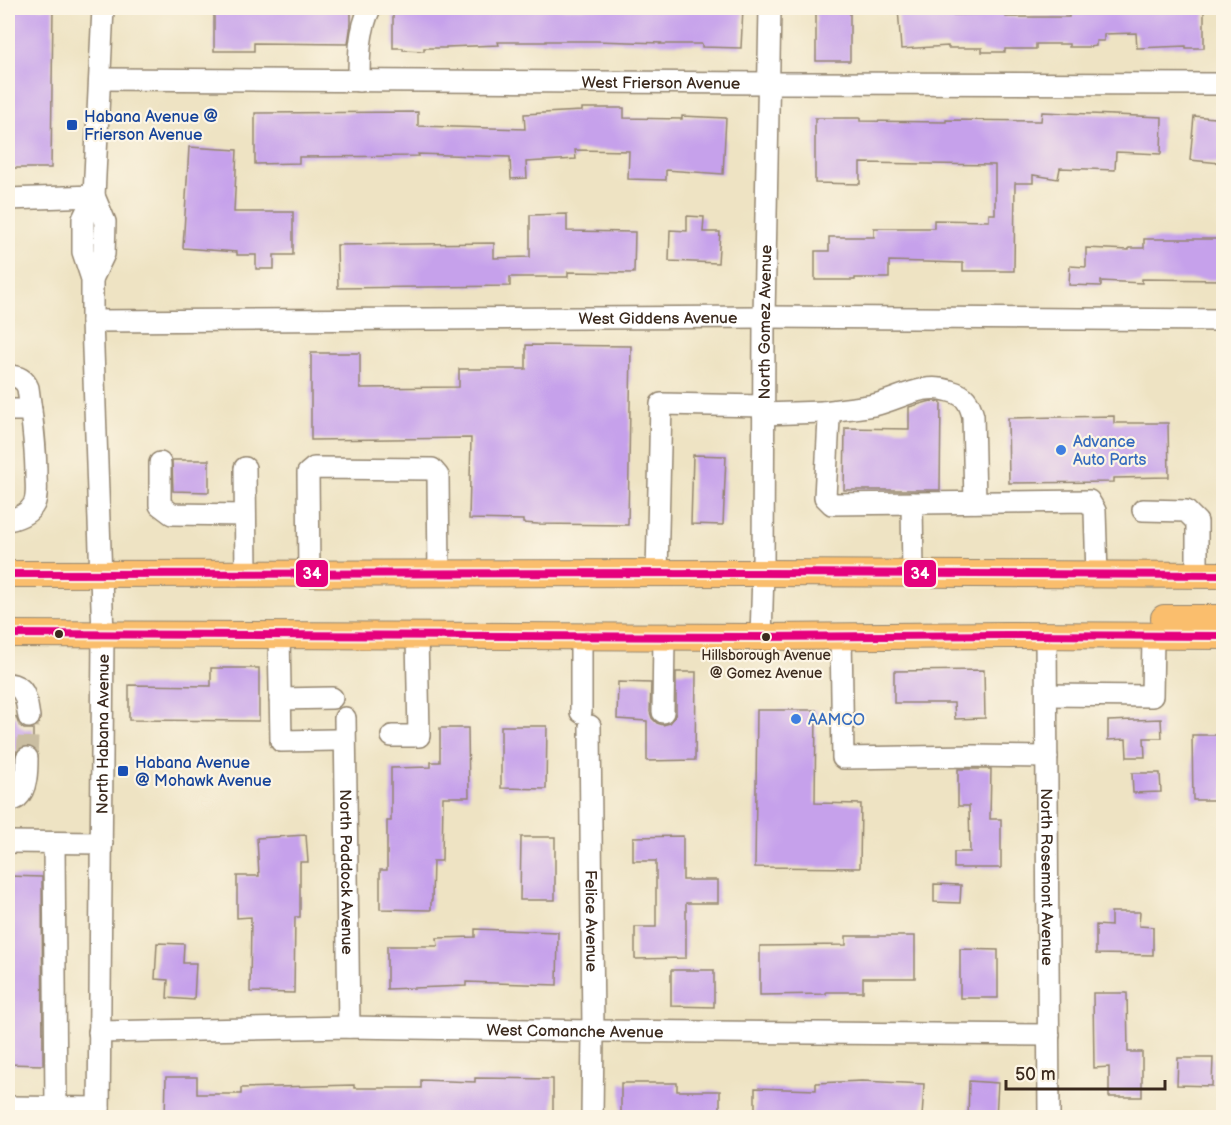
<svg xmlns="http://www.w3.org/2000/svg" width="1231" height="1125" viewBox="0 0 1231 1125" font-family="'Balsamiq Sans',sans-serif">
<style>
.building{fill:#c6a1eb}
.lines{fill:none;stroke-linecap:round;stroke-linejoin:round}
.minor-tunnel{stroke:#cabea2;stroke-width:21;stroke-dasharray:21 10;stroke-linecap:butt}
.minor-casing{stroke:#948670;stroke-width:24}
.major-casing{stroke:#948670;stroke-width:28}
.minor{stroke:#fff;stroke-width:21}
.major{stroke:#fabe6d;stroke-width:26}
.bus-1-casing{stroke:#fcf5e5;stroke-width:12}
.bus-1{stroke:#e5007d;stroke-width:8}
.transit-dot{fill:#1a4fb4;stroke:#fcf5e5;stroke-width:2}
.shop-dot{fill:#3f7fe0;stroke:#fcf5e5;stroke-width:2}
.bus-dot{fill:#3b2a1e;stroke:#fcf5e5;stroke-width:2}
.labels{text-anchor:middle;stroke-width:4.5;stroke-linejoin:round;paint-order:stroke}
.bus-label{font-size:14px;fill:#3b2a1e;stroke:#fcf5e5}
.street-label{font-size:16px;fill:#3b2a1e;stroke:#fcf5e5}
.transit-label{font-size:16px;fill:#164399;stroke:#fcf5e5;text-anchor:start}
.shop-label{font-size:16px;fill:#366cbe;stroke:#fcf5e5;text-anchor:start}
.line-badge{stroke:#fcf5e5;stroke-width:2}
.badge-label{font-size:16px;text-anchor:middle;font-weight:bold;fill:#fff}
</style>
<rect width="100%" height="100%" fill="#fcf5e5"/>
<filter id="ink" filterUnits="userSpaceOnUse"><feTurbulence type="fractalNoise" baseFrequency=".0167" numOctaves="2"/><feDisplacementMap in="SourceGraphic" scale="12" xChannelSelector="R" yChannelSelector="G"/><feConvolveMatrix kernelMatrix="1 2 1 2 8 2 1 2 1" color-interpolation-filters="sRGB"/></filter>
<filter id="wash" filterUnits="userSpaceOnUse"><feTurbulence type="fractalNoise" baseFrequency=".008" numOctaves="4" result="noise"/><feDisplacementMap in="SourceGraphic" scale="24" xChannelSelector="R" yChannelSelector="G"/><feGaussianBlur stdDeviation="1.35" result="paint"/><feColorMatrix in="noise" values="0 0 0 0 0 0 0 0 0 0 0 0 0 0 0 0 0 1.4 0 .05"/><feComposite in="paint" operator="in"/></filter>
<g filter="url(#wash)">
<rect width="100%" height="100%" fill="#eee3c3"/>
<g id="blocks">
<path class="building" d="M8 8H53L51 168H8Z
M214 8H351V23L348 44 254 43V51H214Z
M393 8H446V15L479 14V8H743L741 48 702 47V44H660L661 43 596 41H546V42H498L499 45 446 47V48H424V51L403 50V48H393Z
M816 8H850V61H816Z
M898 8H933V15L1006 14V17H1069V8H1204V48H1186V46L1137 48 1136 33 1104 34V41H1096V46L1089 47H1069V44H1036V49H1005V52H982V48H948V46L901 49Z
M582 108H624V118L682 119V116L726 118 723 174 666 170V180L628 179 629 151 575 150 576 159 526 162 527 178 511 179 510 157 418 154 419 156 299 157V163L255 164V113L418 112V126L525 129 524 114 582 111Z
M1042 112 1162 117 1161 154 1116 152 1115 170 1060 168 1058 179 1033 175V183H1015L1014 271H963V263L889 261V278H855V280H815V251H829V237H874V228H934V220L989 221V214H995V165L860 163V184L815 183V118H860V121L946 122V120L1041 121Z
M1194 116 1224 119 1220 163 1190 160Z
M189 147 237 150 234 212H293V255H274V269H256V255H237V252L183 248Z
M567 214V231L635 232 634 273 568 272V277H510V286L338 288 337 245 494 243V258L530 257V215Z
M687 216 704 217 703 232H720L718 263 669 261 670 230 687 231Z
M1144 239H1224V280L1142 279V283L1101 281V286L1069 285 1070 266 1086 267V248L1129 250V248H1144Z
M526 345 631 346 628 525 538 524 523 523V520L469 519 471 438 311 440V353H360V388L459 387V369H526Z
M931 401 941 402 940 490H844L845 428 909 429V407Z
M1114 416V423H1168L1169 477 1114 478V482L1009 483 1008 418Z
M693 455 726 456 723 525 691 524Z
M172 460H209V492L173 491Z
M211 668H259V721L129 720V685L211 686Z
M984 670 985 718 955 719 954 703H894V671Z
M676 672H696L695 760 647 761V721L617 719 618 682 651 683 650 712 652 718 657 723 663 725 670 723 674 718 676 713Z
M757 710H816L815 803 861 804 860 868 755 867Z
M10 717H16L19 725 24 729H33V747L26 745 20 747 16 752 14 758H9Z
M1161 719 1162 738H1144L1145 757H1127L1126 739 1108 740V721Z
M501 726H547L546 789 501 788Z
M440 728H468L469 797H443L442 861H433L432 900H431V910L380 909V870H387V821H391V768L431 767V762H440Z
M1192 735H1224V800H1193Z
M958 769H991L990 819H1001V868H954V852H970L969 806H958Z
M1132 773H1160L1161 792 1133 793Z
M306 835 308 862H300V917H295L294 993 250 992 251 917 237 918V876H259L257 838Z
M683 836V880H718V903H686V958L635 959V927H656V861H633V837Z
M521 837H555V900H520Z
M8 876 42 877 43 1065 8 1064Z
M934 884 961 885 960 903 934 902Z
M1111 912H1140L1139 926 1153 927V955L1096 954V925L1111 926Z
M475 929 558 932 557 985 466 982V986L387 989V946H438L437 938 475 937Z
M846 936H915V978H863V992H826V994L760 995V946L846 945Z
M157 943 184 944 183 963H196L194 1000 167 998 168 980 155 979Z
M960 949 998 950V998H960Z
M671 970H714V1007L671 1006Z
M1093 993H1127L1128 1052H1142V1097H1109V1067L1094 1068Z
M1178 1058H1213L1212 1086 1177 1085Z
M166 1077H197V1094H241V1088L354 1085V1088H421V1080L475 1082V1078L553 1079V1118H165Z
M862 1081 924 1084 922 1118H879V1116L755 1118V1088L816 1090V1083Z
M969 1081 998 1083 996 1118H968Z
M621 1083H677V1091H720V1118H621Z"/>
</g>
</g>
<g filter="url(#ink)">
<use href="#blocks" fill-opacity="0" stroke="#948670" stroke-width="1.5"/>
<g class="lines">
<path class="minor-tunnel" d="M27 758 29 717"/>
<defs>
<g id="minor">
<path id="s1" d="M100 79 769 83 1224 84"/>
<path d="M359 81C359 56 359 31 370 8"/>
<path d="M8 199 94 196"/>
<path d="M92 279 104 254 105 222 94 196"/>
<path id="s2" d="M92 321 764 317 1224 320"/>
<path d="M8 376C17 376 24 378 28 388 32 417 36 446 36 476 36 485 38 495 34 504 29 514 18 518 8 520"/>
<path d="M8 410H31"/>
<path d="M823 412C840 409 858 408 874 405 900 399 923 382 950 391 965 395 969 401 973 416L975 502"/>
<path d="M763 414 823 412 829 419 825 497 832 504 1089 501 1095 511 1097 575"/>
<path d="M160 463V505L172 514 245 515"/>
<path d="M245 468 246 574"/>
<path d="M912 503 913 574"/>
<path d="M1143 510 1186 511 1197 522V575"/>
<path d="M657 573 661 404 763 406"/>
<path d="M309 574 308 473 314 468 432 469 438 476 439 574"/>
<path d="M279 635 281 741 335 740"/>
<path id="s3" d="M1046 635 1049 1118"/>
<path d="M581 636V712"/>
<path d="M841 636 843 758 973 756 1047 757"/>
<path id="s4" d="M761 637 763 573 764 317 770 8"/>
<path d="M8 684C27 686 26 701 29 717"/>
<path d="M1047 695 1152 696 1153 636"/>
<path d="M280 699 332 698"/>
<path d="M663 712 664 636"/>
<path id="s5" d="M345 718 349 1027"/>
<path id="s6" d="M590 726 593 1031 592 1118"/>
<path d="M392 736H419L417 636"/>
<path d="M8 801C9 801 16 799 17 798 27 789 27 770 27 758"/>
<path d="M8 842 102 843"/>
<path d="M54 843 56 1108"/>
<path id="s7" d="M99 1032 349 1027 593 1031 1049 1035"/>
<path d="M8 1107 99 1108"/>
<path id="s8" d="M99 1118 103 635 92 321V279L83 252V219L94 196 103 8"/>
</g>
<path id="major" d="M8 574 763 573 1224 575
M1164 618H1224
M8 634 761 637 1007 635 1224 636"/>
</defs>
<use href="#minor" class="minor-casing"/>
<use href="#major" class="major-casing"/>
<use href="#minor" class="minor"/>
<use href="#major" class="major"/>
<defs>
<path id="bus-1" d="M8 574 763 573 1224 575
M8 634 761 637 1007 635 1224 636"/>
</defs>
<use href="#bus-1" class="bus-1-casing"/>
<use href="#bus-1" class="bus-1"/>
</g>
</g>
<g class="transit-dot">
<rect x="66" y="119" width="12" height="12" rx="3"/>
<rect x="117" y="765" width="12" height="12" rx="3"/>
</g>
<g class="shop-dot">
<circle cx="1061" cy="450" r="6"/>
<circle cx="796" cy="719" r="6"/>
</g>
<g class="bus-dot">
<circle cx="59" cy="634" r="5"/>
<circle cx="766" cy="637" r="5"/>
</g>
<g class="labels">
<g class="bus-label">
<text x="766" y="660">Hillsborough Avenue<tspan x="766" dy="18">@ Gomez Avenue</tspan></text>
</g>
<g class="street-label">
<text dy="6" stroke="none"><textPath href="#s1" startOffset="561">West Frierson Avenue</textPath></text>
<text dy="6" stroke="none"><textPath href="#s2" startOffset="566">West Giddens Avenue</textPath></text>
<text dy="6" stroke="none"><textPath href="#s4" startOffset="315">North Gomez Avenue</textPath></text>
<text dy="6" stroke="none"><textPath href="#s8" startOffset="384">North Habana Avenue</textPath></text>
<text dy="6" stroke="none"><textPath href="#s5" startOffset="154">North Paddock Avenue</textPath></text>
<text dy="6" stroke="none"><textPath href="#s3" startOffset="242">North Rosemont Avenue</textPath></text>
<text dy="6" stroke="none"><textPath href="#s6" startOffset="195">Felice Avenue</textPath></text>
<text dy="6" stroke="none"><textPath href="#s7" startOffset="476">West Comanche Avenue</textPath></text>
</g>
<g class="transit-label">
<text x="84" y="122">Habana Avenue @<tspan x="84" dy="18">Frierson Avenue</tspan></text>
<text x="135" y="768">Habana Avenue<tspan x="135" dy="18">@ Mohawk Avenue</tspan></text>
</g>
<g class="shop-label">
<text x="1073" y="447">Advance<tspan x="1073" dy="18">Auto Parts</tspan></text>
<text x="808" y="725">AAMCO</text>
</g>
</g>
<g class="line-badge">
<rect x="295" y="559" width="34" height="29" rx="6" fill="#e5007d"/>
<rect x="903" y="559" width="34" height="29" rx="6" fill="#e5007d"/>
</g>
<g class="badge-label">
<text x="312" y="579">34</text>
<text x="920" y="579">34</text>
</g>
<rect width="1231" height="1125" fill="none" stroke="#fcf5e5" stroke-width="30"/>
<path d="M1006 1080v9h159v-9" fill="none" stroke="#3b2a1e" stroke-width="3"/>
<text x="1015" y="1080" font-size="18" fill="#3b2a1e" stroke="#fcf5e5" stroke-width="4.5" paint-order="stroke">50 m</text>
</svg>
